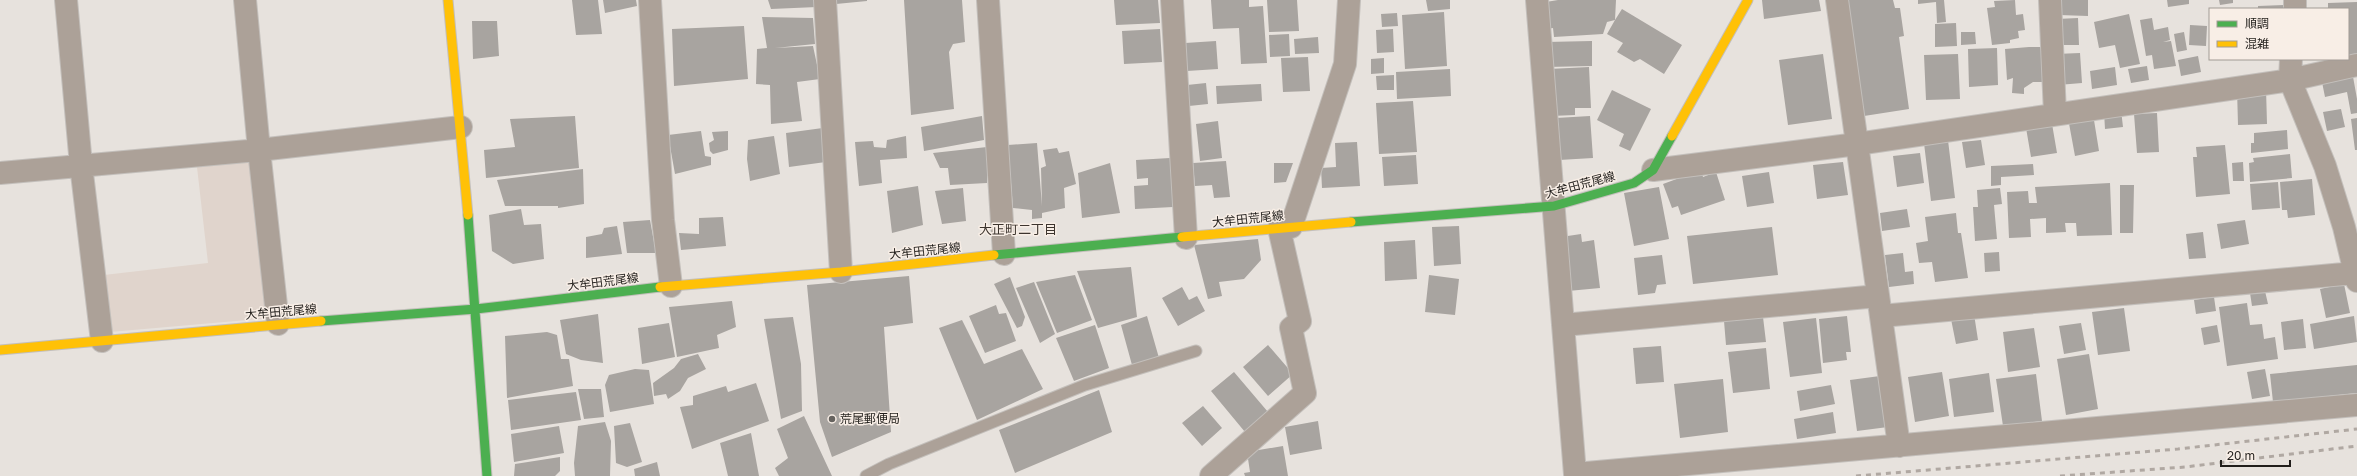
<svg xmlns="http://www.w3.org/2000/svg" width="2357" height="476" viewBox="0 0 2357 476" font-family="'Golos Text','Noto Sans JP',sans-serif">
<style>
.built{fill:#e0d4cc}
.building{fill:#a8a4a0}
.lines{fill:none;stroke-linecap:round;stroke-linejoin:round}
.lane-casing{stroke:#c3bfbb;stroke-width:13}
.street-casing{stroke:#c3bfbb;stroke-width:24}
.fast-casing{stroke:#c3bfbb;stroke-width:11}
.slow-casing{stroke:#c3bfbb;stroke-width:11}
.lane{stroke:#aca198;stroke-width:11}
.street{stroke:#aca198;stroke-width:22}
.fast{stroke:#4caf50;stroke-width:9}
.slow{stroke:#ffc107;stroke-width:9}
.rail{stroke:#b0a8a2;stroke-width:3;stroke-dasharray:5 5;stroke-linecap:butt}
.poi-dot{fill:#66635f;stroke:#f8eee6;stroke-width:1.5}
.labels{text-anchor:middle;stroke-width:3;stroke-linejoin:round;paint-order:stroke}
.street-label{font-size:12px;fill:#211e1b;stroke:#f8eee6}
.poi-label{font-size:12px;fill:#211e1b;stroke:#f8eee6;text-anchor:start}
.neighbourhood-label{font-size:13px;fill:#3c342e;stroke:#f8eee6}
</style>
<rect width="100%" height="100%" fill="#e7e2dd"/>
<path class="built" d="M253 161 271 318 110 332 104 275 208 263 197 167Z"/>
<path class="building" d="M572 0H598L602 34 576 35Z
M603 0H636L637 6 605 13Z
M768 0H817V7L771 9Z
M836 0H867V1L836 4Z
M904 0H962L965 42 953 44 949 52 954 109 911 115Z
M1114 0H1158L1160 23 1116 25Z
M1211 0H1249V7L1263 6 1267 63 1241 64 1239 28 1213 29Z
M1267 0H1297L1299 31 1269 32Z
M1426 0H1450V9L1428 11Z
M1558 0H1616L1615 20 1622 9 1682 45 1664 74 1640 59 1634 62 1617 52 1623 43 1607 34 1615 20 1607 22 1603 34 1554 37 1553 28 1541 30 1540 3Z
M1819 0 1821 11 1764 19 1762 0Z
M1848 0H1893L1895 8H1900L1904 36 1899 37 1909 109 1864 116Z
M1918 0H1944L1946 22 1937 23 1936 2 1918 4Z
M2015 0 2016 15 2023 14 2025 30 2018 31 2019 38 2010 40V43L1992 45 1987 8 1995 7 1994 1Z
M2059 0H2088V16L2059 15Z
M2167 0H2189V4L2168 7Z
M2219 0H2233V3L2220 5Z
M2357 2V58H2348V9H2328V3Z
M2284 5V9H2258V6Z
M1444 12 1447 66 1405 69 1402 15Z
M1397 13 1398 26 1382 27 1381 14Z
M2129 14 2140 64 2120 68 2115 45 2099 48 2094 22Z
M762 17 813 18 815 44 775 48 813 46 820 79 797 82 802 121 771 124 770 85 756 84 757 49 767 48Z
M2078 18 2079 45H2058L2057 19Z
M2152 18 2154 30 2168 27 2170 40 2163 42 2171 41 2176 66 2154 69 2152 55 2146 56 2140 20Z
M472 21H497L499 56 473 59Z
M1956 23 1957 46 1935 47V24Z
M2190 25 2207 26 2206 46 2189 45Z
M744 26 748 79 674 86 672 29Z
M1160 29 1162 62 1124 64 1122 31Z
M1393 29 1394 52 1377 53 1376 30Z
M1961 32H1975L1976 44 1961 45Z
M2184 32 2187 50 2177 52 2174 34Z
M1289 34 1290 56 1270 57 1269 35Z
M1318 37 1319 53 1295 54 1294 39Z
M1216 41 1218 69 1187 71 1185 43Z
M1592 41V66L1547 67 1546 42Z
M2029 47H2044V82H2033L2024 88V94L2012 93 2013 78 2007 80 2005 49Z
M1997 48 1998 85 1969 87 1968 49Z
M2080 53 2082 83 2058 85 2056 54Z
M1823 54 1832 119 1788 125 1779 60Z
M1958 54 1960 99 1926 100 1924 55Z
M2198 56 2201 72 2181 76 2178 60Z
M1308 57 1310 91 1283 92 1281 58Z
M1384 58V73L1371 74V59Z
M2147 66 2149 80 2131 83 2128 69Z
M1589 67 1591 108H1575V115L1551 116 1549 69Z
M2115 67 2117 85 2092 89 2090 71Z
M1450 69 1451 96 1397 99 1396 72Z
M2352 71 2357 99V113L2351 114 2347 92 2325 97 2321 77Z
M1394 75V90H1377L1376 76Z
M1206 83 1208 104 1189 106 1187 85Z
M1261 84 1262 101 1217 104 1216 86Z
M2266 88 2267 124 2238 125 2237 89Z
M1612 90 1651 109 1630 151 1619 146 1624 134 1597 120Z
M1413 101 1417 152 1379 154 1376 103Z
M2341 109 2345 127 2327 131 2323 112Z
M2121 110 2123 127 2105 129 2104 112Z
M2157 113 2159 152 2137 153 2134 114Z
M2093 114 2099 151 2075 156 2068 118Z
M575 116 579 168 486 178 484 150 515 147 510 119Z
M982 116 984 140 924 151 921 127Z
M1590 116 1593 158 1559 160 1556 118Z
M2051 118 2057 153 2031 157 2025 122Z
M2357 118V150H2355L2351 119Z
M1218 121 1222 158 1200 161 1196 124Z
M830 127 833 161 789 167 786 133Z
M2287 130 2288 149 2251 153V143H2254V133Z
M701 131 705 156 711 157V165L675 174 668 135Z
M728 131V150L713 154 710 151 709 143 714 140 712 132Z
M1947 132 1955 198 1931 201 1923 135Z
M774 136 780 174 750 181 747 159 748 140Z
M906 136 907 158 880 160 882 183 859 186 855 142 873 141 874 147 886 148 887 140Z
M1981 140 1985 165 1966 168 1962 142Z
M1357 142 1360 186 1322 188 1321 168 1336 167 1335 143Z
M1037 143 1042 206 1041 168 1046 166 1043 150 1057 148 1059 153 1069 151 1076 184 1064 188 1065 208 1042 213V218L1032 219V210L1013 208 1008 145Z
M2225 145 2230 194 2196 197 2193 157H2197L2196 147Z
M987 147V183L950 185 948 168H940L933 153Z
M1920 153 1924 183 1897 187 1893 156Z
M2290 154 2292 178 2250 182 2249 163 2254 162 2253 158Z
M1416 155 1418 184 1384 186 1382 157Z
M1170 158 1173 207 1135 209 1134 186 1148 185V178L1137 179 1136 160Z
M1226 161 1230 197 1214 198 1212 185 1195 186 1193 163Z
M1843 162 1848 195 1817 199 1813 165Z
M2243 162 2244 181H2233L2232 163Z
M1110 163 1120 213 1082 218 1078 173Z
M1274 163H1293L1286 182 1274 183Z
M2033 164 2034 175 2001 177V185L1991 186V166Z
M583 169 584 204 558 208V206H505L497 180Z
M1701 170 1703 177 1716 172 1725 200 1681 215 1678 206 1672 208 1663 184Z
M1769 172 1774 203 1747 207 1742 176Z
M2312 179 2315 215 2288 218 2287 210H2282L2280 182Z
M2278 182 2280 208 2252 210 2250 184Z
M2110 183 2112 235 2077 236 2076 223H2065L2066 232 2046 233V218L2030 219 2031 237 2009 238 2007 192 2028 191 2029 203H2037L2035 187Z
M2120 185H2134L2133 233H2120Z
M918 186 923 225 892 233 887 191Z
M1659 187 1669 239 1634 246 1624 193Z
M963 188 966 221 942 224 935 191Z
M2000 188 2002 204 1994 205 1997 239 1975 241 1973 207H1978L1977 190Z
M521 209 524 225 541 224 544 259 513 264 492 251 489 215Z
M1907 209 1910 227 1882 231 1880 213Z
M1956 213 1958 233H1961L1968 278 1935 282 1932 262 1919 263 1916 243 1928 241 1925 217Z
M723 217 726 246 681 250 679 233 699 234V218Z
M650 220 656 253H627L623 222Z
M2245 220 2249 244 2221 249 2217 224Z
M617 226 622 254 586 258V237L602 234 604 228Z
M1459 226 1461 264 1434 266 1432 227Z
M1772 227 1778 275 1693 284 1687 236Z
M2203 232 2206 258 2189 259 2186 234Z
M1581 234 1582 242 1594 240 1600 288 1568 291 1561 237Z
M1258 239 1261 260 1244 279 1219 282 1222 296 1208 299 1194 245Z
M1415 240 1417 279 1385 281 1384 242Z
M1999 252 2000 271 1985 272 1984 253Z
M1903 253 1905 272 1913 271 1914 284 1889 287 1885 255Z
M1662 255 1666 284 1657 285 1655 293 1638 295 1634 258Z
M1131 267 1137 317 1098 328 1077 271Z
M1075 275 1092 320 1057 333 1036 282Z
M1429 275 1459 279 1455 315 1425 312Z
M909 276 913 323 884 327 891 432 832 457 820 422 807 285Z
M1010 277 1025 317 1022 326 1017 328 994 284Z
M1034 282 1055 334 1040 343 1016 288Z
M2344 284 2350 313 2326 318 2320 289Z
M1182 287 1189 300 1197 296 1205 311 1178 326 1162 298Z
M2265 291 2268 304 2252 306 2250 293Z
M2214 297 2216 311 2196 314 2194 300Z
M732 301 736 327 717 335 719 348 677 357 669 307Z
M2247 303 2250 325 2262 324 2264 339 2275 337 2278 359 2227 366 2219 307Z
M996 305 999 314 1006 313 1016 341 985 353 969 316Z
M2124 308 2130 351 2098 355 2092 312Z
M598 314 603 363 581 360 566 354 560 320Z
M1974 314 1978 340 1956 344 1951 319Z
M1147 316 1159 358 1132 365 1121 325Z
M1847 316 1851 352H1846L1847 360 1823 363 1819 319Z
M2354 316 2357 342 2314 349 2310 324Z
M793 317 801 364 802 411 781 419 764 319Z
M1763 317 1766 342 1726 345 1724 321Z
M1816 318 1822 373 1790 377 1783 322Z
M2303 319 2306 348 2284 350 2281 322Z
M962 320 984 364 1022 349 1043 389 977 420 939 328Z
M669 323 675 357 642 364 638 328Z
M2081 323 2086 350 2064 354 2059 326Z
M1095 325 1109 368 1074 381 1056 338Z
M2217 325 2220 342 2204 345 2201 328Z
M2034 328 2040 367 2008 372 2003 332Z
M547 332 557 335 561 359H569L573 386 507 398 505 336Z
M1268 345 1293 374 1268 396 1243 367Z
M1661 346 1664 382 1636 384 1633 348Z
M1766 348 1770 389 1733 393 1728 352Z
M698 354 706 369 688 378 680 391 668 399 666 394 654 396 653 383 674 368 681 359Z
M2089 354 2098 409 2066 415 2057 359Z
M2357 365V393L2273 402 2270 374Z
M635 369 649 370 654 404 610 412 605 385 609 375Z
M2265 369 2270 396 2252 399 2247 372Z
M1234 372 1268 412 1245 432 1211 391Z
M1942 372 1949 416 1915 422 1908 377Z
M1989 373 1994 412 1954 417 1949 379Z
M2036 374 2042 421 2003 426 1996 379Z
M1880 376 1888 427 1857 431 1850 380Z
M1723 379 1728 432 1680 438 1674 384Z
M756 383 769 421 692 449 680 407 693 405V396L726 386 728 392Z
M1831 385 1835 404 1800 411 1797 391Z
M578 389H601L604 417 584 419Z
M1099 390 1112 432 1015 473 999 430Z
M576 392 581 420 511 430 508 400Z
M1203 406 1222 428 1202 446 1182 423Z
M1833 412 1836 433 1797 439 1794 419Z
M804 416 832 476H779L775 468 788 458 777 429Z
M1318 421 1322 449 1290 455 1285 427Z
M605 422 611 441 610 476H575L574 463 578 426Z
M630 423 642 462 627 467 616 463 614 426Z
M559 426 564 453 514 462 511 434Z
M751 433 759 476H728L720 443Z
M1283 446 1288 476H1245L1244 473 1250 472 1247 452Z
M560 457V471L555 476H514L515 464Z
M657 462 660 476H635L634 469Z"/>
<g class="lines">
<defs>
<path id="lane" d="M866 476 889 464 1085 385 1196 351"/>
<path id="street" d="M66 0 81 165 102 341
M245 0 259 150 278 324
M650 0 663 220 671 286
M825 0 841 272
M988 0 1004 254
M1172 0 1186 238
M1537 0 1575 474 2357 405
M1837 0 1899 446
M2050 0 2055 114
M2295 9V0
M2291 59 2290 80 2325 166 2344 227 2357 281
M1653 170 1857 144 2290 80 2357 65
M0 173 259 150 461 127
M1291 227 1345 64 1349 0
M1881 316 2355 273
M1563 325 1878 296
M1211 476 1305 393 1291 328 1300 321 1279 228"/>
<path id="fast" d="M468 215 487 476
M1351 222 1554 206 1634 183 1653 170 1672 136
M994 255 1182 237
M321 321 476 309 660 287"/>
<path id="slow" d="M448 0 468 215
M1672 136 1748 0
M1182 237 1351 222
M660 287 841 272 994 255
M0 350 321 321"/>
</defs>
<use href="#lane" class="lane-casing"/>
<use href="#street" class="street-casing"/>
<use href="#fast" class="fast-casing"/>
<use href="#slow" class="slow-casing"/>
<use href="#lane" class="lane"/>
<use href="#street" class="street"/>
<use href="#fast" class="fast"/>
<use href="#slow" class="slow"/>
<path class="rail" d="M1856 476 2178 449 2357 429
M2060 476 2185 467 2357 446"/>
</g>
<circle class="poi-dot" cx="832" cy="419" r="4"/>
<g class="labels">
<g class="street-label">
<text transform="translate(1580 185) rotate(-15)" y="4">大牟田荒尾線</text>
<text transform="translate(1248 219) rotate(-6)" y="4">大牟田荒尾線</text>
<text transform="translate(925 251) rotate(-6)" y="4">大牟田荒尾線</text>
<text transform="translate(603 282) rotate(-7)" y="4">大牟田荒尾線</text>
<text transform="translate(281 312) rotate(-5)" y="4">大牟田荒尾線</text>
</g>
<g class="poi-label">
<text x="840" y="423">荒尾郵便局</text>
</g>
<g class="neighbourhood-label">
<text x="1018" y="234">大正町二丁目</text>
</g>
</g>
<rect x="2209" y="8" width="140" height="52" fill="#f8eee6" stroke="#a29b95"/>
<rect x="2217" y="21" width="20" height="6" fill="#4caf50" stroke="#a29b95"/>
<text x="2245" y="28" font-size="12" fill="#211e1b">順調</text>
<rect x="2217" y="41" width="20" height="6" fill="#ffc107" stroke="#a29b95"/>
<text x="2245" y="48" font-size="12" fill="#211e1b">混雑</text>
<path d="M2221 460v6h69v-6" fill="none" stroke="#211e1b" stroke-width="2"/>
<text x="2227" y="460" font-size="12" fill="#211e1b" stroke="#f8eee6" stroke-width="3" paint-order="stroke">20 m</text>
</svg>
